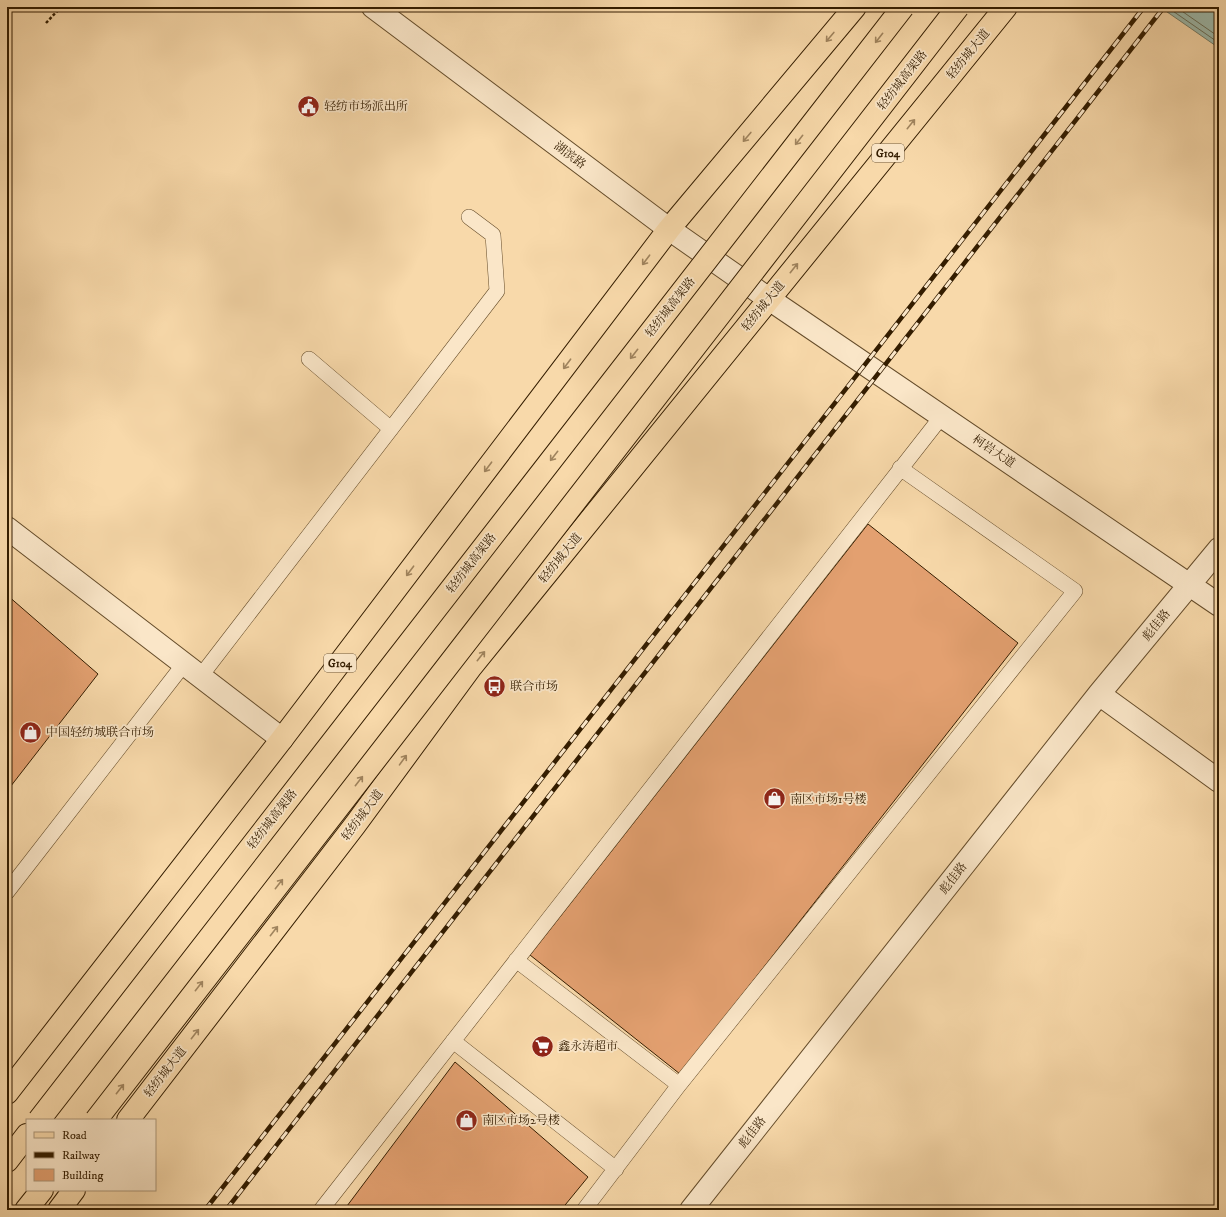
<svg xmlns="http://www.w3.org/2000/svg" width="1226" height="1217" viewBox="0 0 1226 1217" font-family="'IM FELL DW Pica','Noto Serif SC',serif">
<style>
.water{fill:#9dbaac;stroke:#737b67}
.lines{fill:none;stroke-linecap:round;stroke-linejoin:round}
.shore{stroke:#686c56;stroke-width:1}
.building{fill:#e3a070;stroke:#341d00}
.service-casing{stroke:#654c2a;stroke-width:16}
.minor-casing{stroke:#654c2a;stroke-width:24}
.tertiary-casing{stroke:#654c2a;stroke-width:24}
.primary-casing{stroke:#341d00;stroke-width:24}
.trunk-casing{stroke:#341d00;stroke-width:24}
.path{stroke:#341d00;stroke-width:2.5;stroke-dasharray:3 2;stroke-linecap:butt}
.service{stroke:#fae6c8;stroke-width:15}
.minor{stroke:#fae6c8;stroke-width:22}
.tertiary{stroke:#fae6c8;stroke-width:22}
.primary{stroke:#f8d9aa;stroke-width:22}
.trunk{stroke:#f8d9aa;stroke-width:22}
.rail-casing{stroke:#341d00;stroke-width:4.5}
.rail{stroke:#fae6c8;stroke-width:3;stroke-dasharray:9;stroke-linecap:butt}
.trunk-bridge-casing{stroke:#341d00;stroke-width:24;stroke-linecap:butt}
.trunk-bridge{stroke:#f8d9aa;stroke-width:22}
.oneway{stroke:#a0845e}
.labels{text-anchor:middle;stroke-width:3.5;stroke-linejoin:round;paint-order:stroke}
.shield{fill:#fae6c8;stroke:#6f593c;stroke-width:1}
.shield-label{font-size:11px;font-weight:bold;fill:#341d00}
.street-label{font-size:12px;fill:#341d00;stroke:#fae6c8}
.poi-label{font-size:12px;fill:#341d00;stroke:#fae6c8;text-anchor:start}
</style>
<rect width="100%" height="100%" fill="#f8d9aa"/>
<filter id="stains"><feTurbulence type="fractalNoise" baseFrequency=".005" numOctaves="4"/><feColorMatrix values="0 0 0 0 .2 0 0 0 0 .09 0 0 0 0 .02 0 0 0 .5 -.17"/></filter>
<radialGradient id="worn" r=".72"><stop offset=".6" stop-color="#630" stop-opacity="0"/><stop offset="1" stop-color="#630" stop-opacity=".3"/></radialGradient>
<path class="water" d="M1160 7H1219V48Z"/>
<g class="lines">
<path class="shore" d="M1167 7 1219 43
M1176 7 1219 37"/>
</g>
<path class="building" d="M868 524 1018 643 680 1074 530 955Z
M7 595 98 674 7 791Z
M455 1062 588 1177 561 1210H344Z"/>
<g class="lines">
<defs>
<path id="service" d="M309 359 391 429
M200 677 497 291 493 235 469 217
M7 892 184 664
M516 960 679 1085
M453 1041 616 1169
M321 1210 942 416
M584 1210 679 1085 1075 591 900 468"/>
<path id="minor" d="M373 7 669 229 769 299
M7 528 282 739"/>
<path id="tertiary" d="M769 299 1219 605
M1099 694 1219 781
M691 1210 1099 694 1219 549"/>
<path id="primary" d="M7 1093 282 739 669 229 855 7
M128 1120 355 825 471 667 1006 7
M59 1210 74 1190"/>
<path id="trunk" d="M7 1161 27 1135
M26 1210 42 1190"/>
</defs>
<use href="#service" class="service-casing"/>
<use href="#minor" class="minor-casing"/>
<use href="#tertiary" class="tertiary-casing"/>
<use href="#primary" class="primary-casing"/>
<use href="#trunk" class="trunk-casing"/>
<path class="path" d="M46 23 61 7"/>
<use href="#service" class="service"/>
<use href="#minor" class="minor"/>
<use href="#tertiary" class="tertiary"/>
<use href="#primary" class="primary"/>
<use href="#trunk" class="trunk"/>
<defs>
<path id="rail" d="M205 1210 1144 7
M226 1210 1164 7"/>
</defs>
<use href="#rail" class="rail-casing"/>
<use href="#rail" class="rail"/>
<defs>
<path id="trunk-bridge" d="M39 1120 903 7
M96 1120 958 7"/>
</defs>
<use href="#trunk-bridge" class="trunk-bridge-casing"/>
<use href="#trunk-bridge" class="trunk-bridge"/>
</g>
<defs><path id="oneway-shaft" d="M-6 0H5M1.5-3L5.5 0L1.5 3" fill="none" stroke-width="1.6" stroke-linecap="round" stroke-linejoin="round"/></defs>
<g class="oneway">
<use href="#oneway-shaft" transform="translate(830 37) rotate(130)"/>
<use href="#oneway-shaft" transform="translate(879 38) rotate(128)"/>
<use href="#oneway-shaft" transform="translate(911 124) rotate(-51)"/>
<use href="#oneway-shaft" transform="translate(747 137) rotate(130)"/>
<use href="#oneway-shaft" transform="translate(799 140) rotate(128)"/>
<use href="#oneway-shaft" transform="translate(646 260) rotate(127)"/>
<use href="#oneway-shaft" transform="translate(794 268) rotate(-51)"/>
<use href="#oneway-shaft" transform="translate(634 354) rotate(128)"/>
<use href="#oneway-shaft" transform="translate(567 364) rotate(127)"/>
<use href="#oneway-shaft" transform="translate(554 456) rotate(128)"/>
<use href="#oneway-shaft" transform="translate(488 467) rotate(127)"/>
<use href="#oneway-shaft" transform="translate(410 571) rotate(127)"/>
<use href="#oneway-shaft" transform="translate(481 656) rotate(-51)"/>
<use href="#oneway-shaft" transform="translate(403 760) rotate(-54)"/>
<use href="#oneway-shaft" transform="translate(359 781) rotate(-52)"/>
<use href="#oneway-shaft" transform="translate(279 884) rotate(-52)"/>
<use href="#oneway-shaft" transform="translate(274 931) rotate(-52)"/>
<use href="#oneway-shaft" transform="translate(199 986) rotate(-52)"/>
<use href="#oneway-shaft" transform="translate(195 1034) rotate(-52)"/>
<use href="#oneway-shaft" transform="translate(120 1089) rotate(-52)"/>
</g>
<defs>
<symbol id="civic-disc" viewBox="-11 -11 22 22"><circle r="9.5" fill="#8f2418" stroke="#fae6c8"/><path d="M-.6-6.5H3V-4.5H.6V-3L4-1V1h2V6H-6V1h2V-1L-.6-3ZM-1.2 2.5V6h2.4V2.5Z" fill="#fff"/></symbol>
<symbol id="bus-disc" viewBox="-11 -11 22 22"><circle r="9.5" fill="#8f2418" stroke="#fae6c8"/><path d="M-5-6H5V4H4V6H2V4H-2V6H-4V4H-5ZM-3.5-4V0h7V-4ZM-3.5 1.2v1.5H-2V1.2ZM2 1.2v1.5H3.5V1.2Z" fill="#fff"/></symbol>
<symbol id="shop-disc" viewBox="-11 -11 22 22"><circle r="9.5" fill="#8f2418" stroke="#fae6c8"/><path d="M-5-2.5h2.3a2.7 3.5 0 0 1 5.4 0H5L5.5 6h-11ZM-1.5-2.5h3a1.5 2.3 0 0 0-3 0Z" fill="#fff"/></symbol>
<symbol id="supermarket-disc" viewBox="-11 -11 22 22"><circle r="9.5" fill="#8f2418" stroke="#fae6c8"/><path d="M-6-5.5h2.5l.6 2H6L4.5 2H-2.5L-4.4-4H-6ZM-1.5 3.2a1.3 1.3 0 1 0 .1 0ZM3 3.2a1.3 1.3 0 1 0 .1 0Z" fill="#fff"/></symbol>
</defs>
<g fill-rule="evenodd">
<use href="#civic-disc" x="296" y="94" width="25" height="25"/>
<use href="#bus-disc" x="482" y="674" width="25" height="25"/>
<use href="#shop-disc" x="18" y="720" width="25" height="25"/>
<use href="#shop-disc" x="762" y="786" width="25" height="25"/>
<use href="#supermarket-disc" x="530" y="1034" width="25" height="25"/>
<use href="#shop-disc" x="454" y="1108" width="25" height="25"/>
</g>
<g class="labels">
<g class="shield">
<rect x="872" y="144" width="32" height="18" rx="3"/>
<rect x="324" y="654" width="32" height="18" rx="3"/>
</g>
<g class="shield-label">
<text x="888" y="157">G104</text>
<text x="340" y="667">G104</text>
</g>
<g class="street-label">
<text transform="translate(968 54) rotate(-51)" y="4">轻纺城大道</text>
<text transform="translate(902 80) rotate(-52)" y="4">轻纺城高架路</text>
<text transform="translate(570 155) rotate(37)" y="4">湖滨路</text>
<text transform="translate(763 306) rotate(-51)" y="4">轻纺城大道</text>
<text transform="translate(670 307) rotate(-52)" y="4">轻纺城高架路</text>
<text transform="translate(994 451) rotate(34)" y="4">柯岩大道</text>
<text transform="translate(560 558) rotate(-51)" y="4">轻纺城大道</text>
<text transform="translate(471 563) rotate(-52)" y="4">轻纺城高架路</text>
<text transform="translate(1156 625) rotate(-51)" y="4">彪佳路</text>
<text transform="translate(362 815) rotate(-53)" y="4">轻纺城大道</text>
<text transform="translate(272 819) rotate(-52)" y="4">轻纺城高架路</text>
<text transform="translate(953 878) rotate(-52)" y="4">彪佳路</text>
<text transform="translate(165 1072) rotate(-52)" y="4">轻纺城大道</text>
<text transform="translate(752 1132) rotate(-52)" y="4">彪佳路</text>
</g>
<g class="poi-label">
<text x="324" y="110">轻纺市场派出所</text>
<text x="510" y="690">联合市场</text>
<text x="46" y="736">中国轻纺城联合市场</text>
<text x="790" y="803">南区市场1号楼</text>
<text x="558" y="1050">鑫永涛超市</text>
<text x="482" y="1124">南区市场2号楼</text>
</g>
</g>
<rect width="1226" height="1217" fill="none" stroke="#f8d9aa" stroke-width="24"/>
<rect x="8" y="8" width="1210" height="1201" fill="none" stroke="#341d00" stroke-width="2"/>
<rect x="12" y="12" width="1202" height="1193" fill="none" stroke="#341d00"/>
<rect x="26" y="1119" width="130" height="72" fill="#fae6c8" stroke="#ab9678"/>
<rect x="34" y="1132" width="20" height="6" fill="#f8d9aa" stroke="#ab9678"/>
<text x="62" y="1139" font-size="12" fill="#341d00">Road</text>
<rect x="34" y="1152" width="20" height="6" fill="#341d00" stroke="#ab9678"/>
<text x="62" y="1159" font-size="12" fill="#341d00">Railway</text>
<rect x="34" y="1169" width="20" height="12" fill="#e3a070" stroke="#ab9678"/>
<text x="62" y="1179" font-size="12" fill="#341d00">Building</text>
<rect width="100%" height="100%" filter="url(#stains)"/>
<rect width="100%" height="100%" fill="url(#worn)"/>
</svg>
